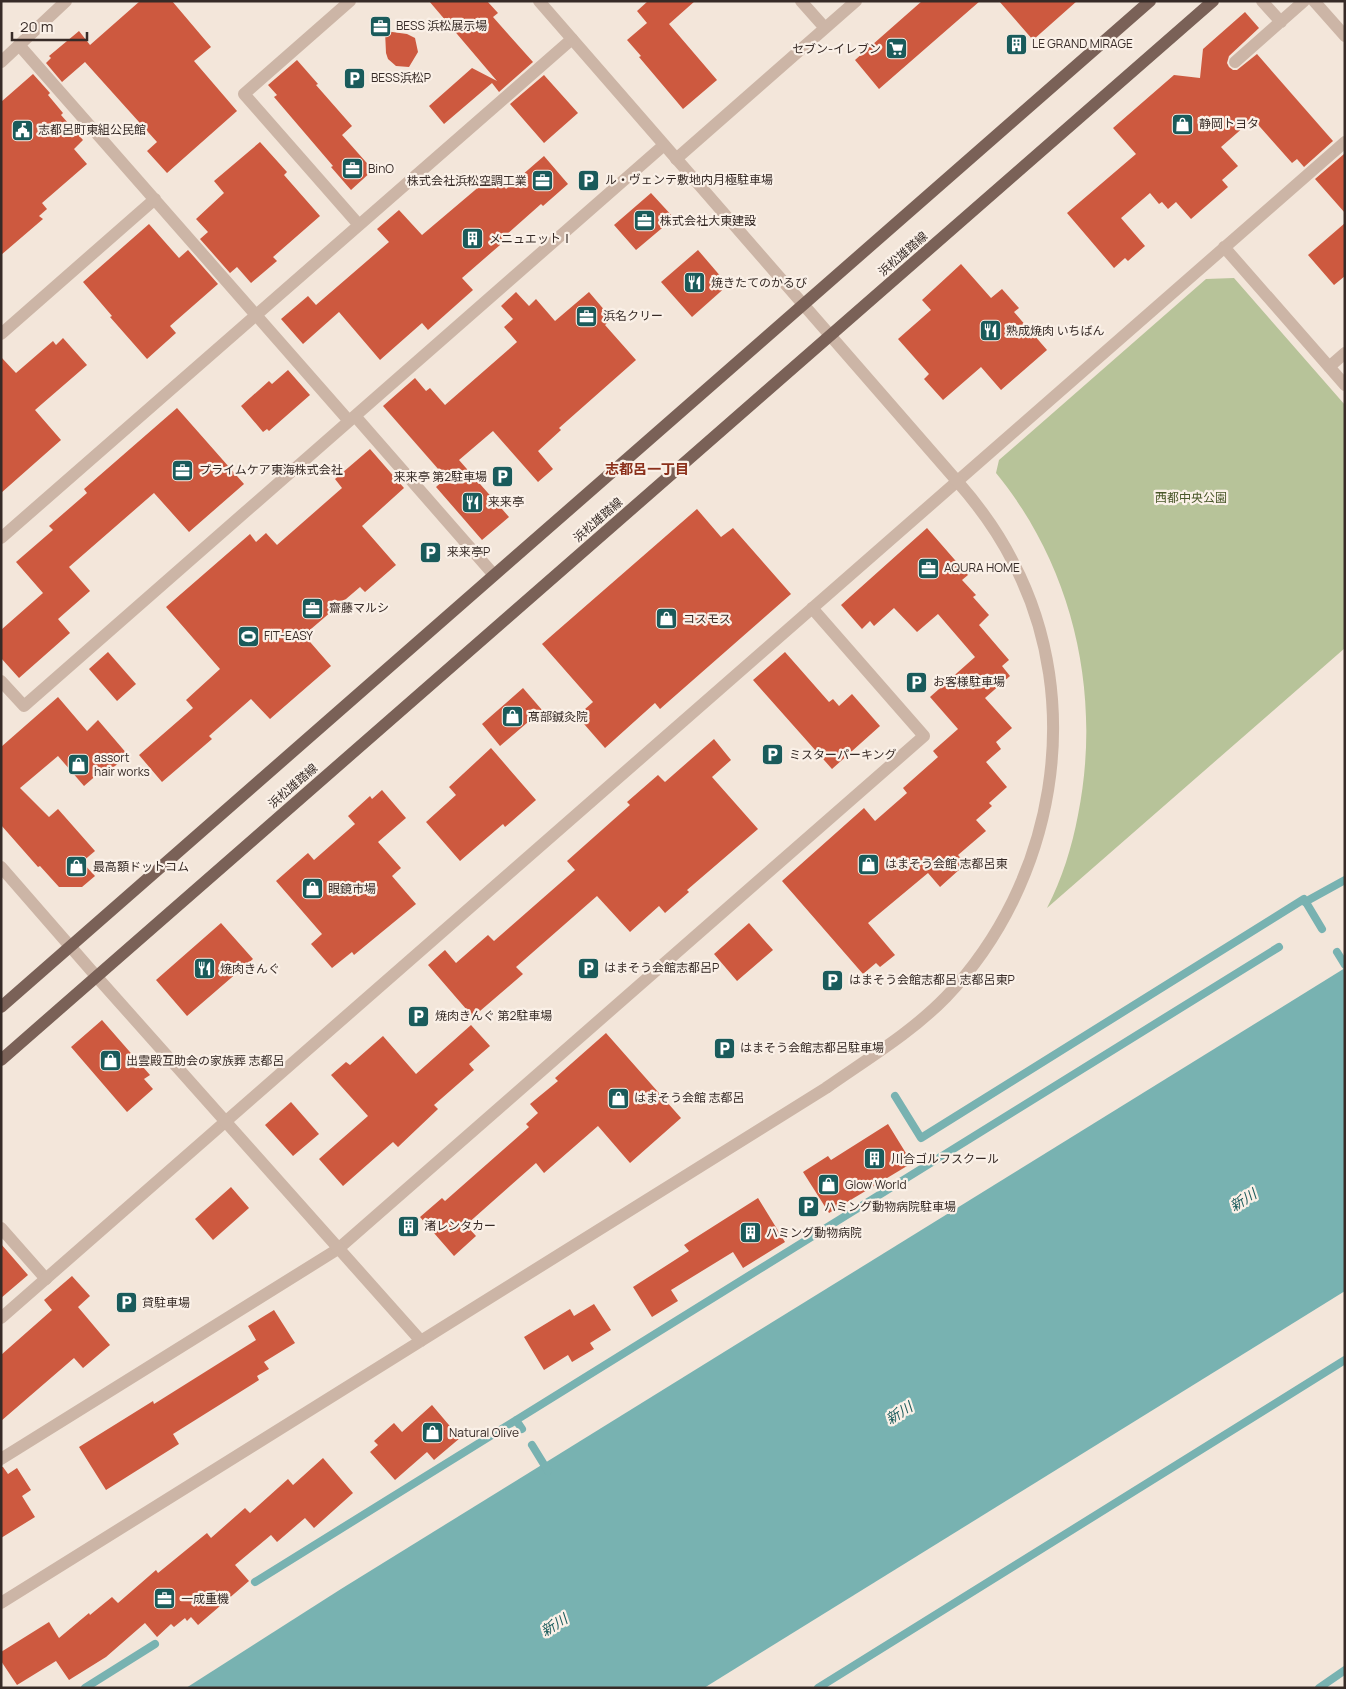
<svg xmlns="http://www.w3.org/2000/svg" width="1346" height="1689" viewBox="0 0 1346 1689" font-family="Manrope,'Noto Sans JP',sans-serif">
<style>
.green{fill:#b7c399}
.water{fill:#78b2b1}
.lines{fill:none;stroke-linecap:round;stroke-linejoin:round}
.stream{stroke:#78b2b1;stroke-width:8}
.building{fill:#cd593f}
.service{stroke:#ccb5a6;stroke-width:12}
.minor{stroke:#ccb5a6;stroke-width:12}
.tertiary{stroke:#ccb5a6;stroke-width:12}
.primary{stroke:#7a6157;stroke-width:12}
.labels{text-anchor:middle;stroke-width:4.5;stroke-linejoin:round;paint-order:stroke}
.poi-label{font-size:12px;fill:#372b27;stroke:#faf0e7;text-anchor:start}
.street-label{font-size:12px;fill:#372b27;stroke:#faf0e7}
.park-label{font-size:12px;fill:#495729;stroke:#faf0e7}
.neighbourhood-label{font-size:14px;font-weight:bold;fill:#8b301b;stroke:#faf0e7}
.water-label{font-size:14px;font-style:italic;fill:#1a5b5b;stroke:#faf0e7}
</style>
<rect width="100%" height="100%" fill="#f3e6da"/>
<path class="green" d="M1234 278 1345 405V648L1047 908C1062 879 1072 847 1078 815 1102 695 1074 568 996 473L999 460 1206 279Z"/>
<path class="water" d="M1345 968V1291L704 1688H186L341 1589Z"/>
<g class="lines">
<path class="stream" d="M1305 902 1345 880
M1337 952 1345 965
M895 1096 921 1138 1304 899 1322 929
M516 1420 522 1429
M532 1445 548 1471
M255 1582 1279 947
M85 1688 155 1644
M818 1688 1345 1360
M1319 1688 1345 1670"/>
</g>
<path class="building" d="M140 1H172L211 47 194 61 237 111 167 173 147 151 157 142 85 62 62 82 46 63 51 58 49 56 79 31 90 45Z
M429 1H487L498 13 493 17 533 62 499 92 492 83 444 124 429 106 472 68 497 81Z
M648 1H695L669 24 717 80 683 109 639 57 641 56 627 40 647 23 637 11Z
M922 1H980L879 89 855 60Z
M999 1H1077L1033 40Z
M1245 12 1259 28 1229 56 1227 63 1229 67 1233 70H1237L1257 54 1333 141 1304 167 1297 159 1292 163 1253 119 1221 147 1238 166 1222 180 1228 187 1191 219 1176 202 1168 209 1162 202 1159 204 1150 193 1121 218 1145 246 1128 261 1125 258 1114 268 1067 213 1136 154 1113 128 1174 75 1200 78 1203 49Z
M385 31 407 34 415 38 418 52 409 67 396 66 388 59 386 53Z
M297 60 318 84 316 85 352 126 342 135 373 170 351 190 331 167 333 166 274 97 277 95 268 85Z
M33 74 50 93 48 95 63 113 61 115 83 140 74 149 87 164 42 203 47 209 39 216 43 219 1 255V102Z
M544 75 578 113 544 143 510 104Z
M260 142 287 172 284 175 320 216 273 257 277 261 251 283 237 267 230 273 200 239 208 232 196 219 224 193 214 181Z
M1344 154 1345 155V213L1315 179Z
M544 156 568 184 543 206 541 204 498 242 500 245 462 278 473 290 428 330 422 323 380 360 339 312 303 344 281 319 308 296 316 305 389 242 377 229 399 210 422 235 494 174 506 189Z
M651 193 674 218 636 250 614 225Z
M1345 223V276L1334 285 1308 255Z
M149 224 179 258 188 250 218 284 170 326 176 333 147 359 110 317 112 316 83 282Z
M698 250 728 285 692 317 661 282Z
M961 264 991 298 1002 289 1019 308 1014 312 1047 350 1001 390 981 367 943 400 924 379 929 374 898 339 931 310 922 300Z
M516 292 529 306 536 299 555 321 589 292 612 319 605 325 636 360 559 428 561 430 538 451 553 469 538 482 493 431 459 460 509 517 482 540 436 487 446 478 383 406 415 378 426 391 430 388 445 405 517 342 504 327 513 319 501 306Z
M63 338 87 365 35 410 61 440 1 493V357L16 373 53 341 56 345Z
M288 370 310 395 269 431 267 429 263 432 241 406 269 381 272 384Z
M177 408 244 484 189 532 154 493 69 567 90 591 58 619 70 633 19 678 1 658V630L43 593 16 562 53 530 49 526 87 493 84 489Z
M370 449 404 488 362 526 396 565 365 592 360 587 304 635 331 666 270 719 251 699 209 736 212 739 162 782 139 755 193 708 186 700 220 669 166 607 250 534 256 542 266 533 277 545 342 488 335 479Z
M697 509 721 537 733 528 791 594 660 709 655 703 605 748 577 716 593 702 542 644Z
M927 528 968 575 962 580 976 595 973 597 989 615 979 625 1009 660 1002 666 1010 676 985 698 1012 728 996 742 1001 749 986 762 1007 787 989 803 992 806 976 820 986 831 958 855 964 862 958 868 960 869 940 887 928 873 868 923 895 955 880 967 876 963 863 974 782 881 864 808 875 821 907 793 903 788 938 757 933 751 958 729 930 697 975 657 938 614 917 632 894 608 874 626 870 621 862 629 841 605Z
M108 652 136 684 117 701 89 669Z
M785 652 829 702 833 699 839 706 852 694 880 726 832 769 753 680Z
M523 688 542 710 500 746 482 724Z
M58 697 87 731 98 720 128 755 102 777 99 773 84 786 58 756 20 788 49 817 58 809 95 851 82 862 95 876 82 887H59L40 866 38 867 1 825V747Z
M714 739 731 760 712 777 758 829 687 890 689 892 665 913 659 906 630 932 597 896 516 967 523 974 473 1017 428 965 445 950 456 963 488 935 494 941 575 870 567 861 630 805 627 802 658 775 665 782Z
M491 748 536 800 505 827 503 824 460 861 426 822 456 795 449 787Z
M382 790 406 818 378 842 401 868 392 876 416 904 354 955 352 952 332 968 311 944 322 934 276 881 308 853 314 860 355 824 348 816 370 796 372 799Z
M221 923 253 959 187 1016 156 980Z
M749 923 773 950 737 981 714 954Z
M102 1020 150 1075 144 1079 153 1089 127 1112 71 1047Z
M471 1025 490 1046 469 1064 474 1070 434 1105 438 1109 398 1147 393 1142 343 1186 319 1159 368 1116 331 1075 346 1062 350 1065 383 1036 416 1074Z
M606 1033 681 1118 630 1163 598 1126 544 1173 536 1163 466 1225 476 1236 454 1256 420 1217 442 1198 445 1201 529 1127 526 1124 538 1113 530 1104 558 1081 555 1078Z
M291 1102 319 1134 293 1156 265 1125Z
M888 1124 912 1163 829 1213 803 1172 828 1156 831 1160Z
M231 1187 249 1208 213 1240 195 1219Z
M758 1198 785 1242 743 1268 733 1252 671 1290 678 1301 652 1317 633 1287 689 1251 684 1245Z
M1 1244 28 1275 1 1298Z
M72 1276 90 1296 78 1307 110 1345 83 1368 74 1358 1 1421V1355L52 1310 44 1300Z
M594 1304 611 1330 590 1343 594 1349 572 1362 568 1355 544 1370 524 1337 570 1309 574 1316Z
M274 1310 295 1343 264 1362 269 1369 257 1376 259 1380 173 1434 179 1444 106 1490 79 1447 153 1401 154 1404 256 1340 248 1326Z
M432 1405 460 1438 434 1460 427 1452 395 1480 370 1452 378 1445 374 1441 394 1423 402 1432Z
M323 1458 353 1493 314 1528 305 1518 277 1542 271 1535 235 1565 249 1581 198 1625 191 1617 187 1621 185 1618 174 1627 171 1624 157 1637 145 1623 106 1657 69 1680 56 1661 17 1685 1 1661V1652L49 1622 59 1638 89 1613 90 1615 112 1597 118 1603 156 1570 158 1573 207 1533 211 1538 245 1508 250 1513 288 1479 293 1485Z
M1 1467H3L8 1474 17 1468 31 1490 22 1496 35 1517 1 1538Z"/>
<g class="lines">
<path class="service" d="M1262 1 1281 22
M1314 1 1345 36
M1235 62 1304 1
M1 1228 46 1279"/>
<path class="minor" d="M350 1 244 94 359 225
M801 1 825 28
M19 45 349 421
M676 159 856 1
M1224 247 1345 385
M1 334 155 199
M1329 367 1345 353
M355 416 494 575
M1 538 572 39
M1 681 24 706 664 145
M1 1318 1345 142
M1 1459 338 1249 924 736 812 608"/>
<path class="tertiary" d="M1 62 66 1
M1 867 96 976 421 1341
M1 1603 826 1088C867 1059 911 1033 946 997 1055 883 1087 703 1013 562 998 532 979 506 957 481L539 1"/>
<path class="primary" d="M1 1007 1150 1
M1 1060 1213 1"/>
</g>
<defs>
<symbol id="office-square" viewBox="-11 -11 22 22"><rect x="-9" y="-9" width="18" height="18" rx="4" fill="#1a5b5b" stroke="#faf0e7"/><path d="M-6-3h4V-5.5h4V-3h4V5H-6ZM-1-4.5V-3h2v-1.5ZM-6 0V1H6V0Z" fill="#fff"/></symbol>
<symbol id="building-square" viewBox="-11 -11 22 22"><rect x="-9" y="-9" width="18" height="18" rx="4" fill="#1a5b5b" stroke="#faf0e7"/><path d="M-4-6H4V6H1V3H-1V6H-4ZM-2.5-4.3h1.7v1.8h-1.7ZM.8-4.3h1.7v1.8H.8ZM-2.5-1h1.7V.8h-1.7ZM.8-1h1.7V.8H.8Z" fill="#fff"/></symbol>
<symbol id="supermarket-square" viewBox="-11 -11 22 22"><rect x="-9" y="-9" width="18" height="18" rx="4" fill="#1a5b5b" stroke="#faf0e7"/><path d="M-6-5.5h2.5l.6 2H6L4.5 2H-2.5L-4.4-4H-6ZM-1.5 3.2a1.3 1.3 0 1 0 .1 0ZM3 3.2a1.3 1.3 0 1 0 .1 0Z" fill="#fff"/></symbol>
<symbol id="parking-square" viewBox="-11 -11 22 22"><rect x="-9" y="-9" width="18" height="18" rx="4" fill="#1a5b5b" stroke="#faf0e7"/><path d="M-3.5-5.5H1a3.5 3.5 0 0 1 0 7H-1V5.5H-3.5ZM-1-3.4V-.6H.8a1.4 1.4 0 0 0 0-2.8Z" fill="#fff"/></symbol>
<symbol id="shop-square" viewBox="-11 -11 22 22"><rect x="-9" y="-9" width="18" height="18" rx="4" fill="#1a5b5b" stroke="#faf0e7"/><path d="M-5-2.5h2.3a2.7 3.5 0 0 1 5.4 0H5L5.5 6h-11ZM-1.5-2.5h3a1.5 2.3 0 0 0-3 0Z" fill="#fff"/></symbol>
<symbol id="civic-square" viewBox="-11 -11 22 22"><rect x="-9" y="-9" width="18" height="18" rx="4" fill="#1a5b5b" stroke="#faf0e7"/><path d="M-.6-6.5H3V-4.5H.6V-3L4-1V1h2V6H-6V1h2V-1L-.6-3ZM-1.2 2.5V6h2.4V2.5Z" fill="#fff"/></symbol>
<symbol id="restaurant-square" viewBox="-11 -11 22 22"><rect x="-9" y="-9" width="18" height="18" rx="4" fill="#1a5b5b" stroke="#faf0e7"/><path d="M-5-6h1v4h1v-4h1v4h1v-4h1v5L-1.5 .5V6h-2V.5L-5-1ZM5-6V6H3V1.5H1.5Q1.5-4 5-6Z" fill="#fff"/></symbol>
<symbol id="stadium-square" viewBox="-11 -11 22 22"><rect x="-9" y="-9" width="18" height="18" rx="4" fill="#1a5b5b" stroke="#faf0e7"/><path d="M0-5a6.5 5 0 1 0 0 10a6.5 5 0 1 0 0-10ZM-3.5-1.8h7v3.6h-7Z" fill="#fff"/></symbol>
</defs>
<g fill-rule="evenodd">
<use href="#office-square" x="368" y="14" width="25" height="25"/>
<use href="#building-square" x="1004" y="32" width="25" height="25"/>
<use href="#supermarket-square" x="884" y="36" width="25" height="25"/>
<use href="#parking-square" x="342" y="66" width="25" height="25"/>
<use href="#shop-square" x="1170" y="112" width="25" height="25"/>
<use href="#civic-square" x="10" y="118" width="25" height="25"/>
<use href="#office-square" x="340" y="156" width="25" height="25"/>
<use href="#parking-square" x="576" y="168" width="25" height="25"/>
<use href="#office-square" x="530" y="168" width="25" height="25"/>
<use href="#office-square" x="632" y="208" width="25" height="25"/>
<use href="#building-square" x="460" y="226" width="25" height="25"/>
<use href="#restaurant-square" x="682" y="270" width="25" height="25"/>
<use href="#office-square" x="574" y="304" width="25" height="25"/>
<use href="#restaurant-square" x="978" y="318" width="25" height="25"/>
<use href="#office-square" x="170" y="458" width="25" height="25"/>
<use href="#parking-square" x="490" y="464" width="25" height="25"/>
<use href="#restaurant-square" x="460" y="490" width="25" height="25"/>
<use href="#parking-square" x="418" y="540" width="25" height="25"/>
<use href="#office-square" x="916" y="556" width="25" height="25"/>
<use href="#office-square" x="300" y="596" width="25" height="25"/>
<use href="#shop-square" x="654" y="606" width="25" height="25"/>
<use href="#stadium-square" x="236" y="624" width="25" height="25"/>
<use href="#parking-square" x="904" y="670" width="25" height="25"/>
<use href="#shop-square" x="500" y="704" width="25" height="25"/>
<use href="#parking-square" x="760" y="742" width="25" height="25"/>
<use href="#shop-square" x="66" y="752" width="25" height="25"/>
<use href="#shop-square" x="856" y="852" width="25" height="25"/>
<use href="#shop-square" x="64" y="854" width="25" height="25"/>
<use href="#shop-square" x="300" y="876" width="25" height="25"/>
<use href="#parking-square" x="576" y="956" width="25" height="25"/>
<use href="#restaurant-square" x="192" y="956" width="25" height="25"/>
<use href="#parking-square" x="820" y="968" width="25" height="25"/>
<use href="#parking-square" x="406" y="1004" width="25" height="25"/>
<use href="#parking-square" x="712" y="1036" width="25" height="25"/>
<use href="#shop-square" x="98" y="1048" width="25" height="25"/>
<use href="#shop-square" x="606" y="1086" width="25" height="25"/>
<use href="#building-square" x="862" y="1146" width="25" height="25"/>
<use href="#shop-square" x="816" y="1172" width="25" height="25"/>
<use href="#parking-square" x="796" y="1194" width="25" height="25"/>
<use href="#building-square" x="396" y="1214" width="25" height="25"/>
<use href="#building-square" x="738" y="1220" width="25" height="25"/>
<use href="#parking-square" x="114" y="1290" width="25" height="25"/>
<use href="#shop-square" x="420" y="1420" width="25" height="25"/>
<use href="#office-square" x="152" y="1586" width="25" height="25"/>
</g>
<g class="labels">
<g class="poi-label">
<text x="396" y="30">BESS 浜松展示場</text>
<text x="1032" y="48">LE GRAND MIRAGE</text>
<text x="881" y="53" text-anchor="end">セブン-イレブン</text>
<text x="371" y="82">BESS浜松P</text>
<text x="1199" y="128">静岡トヨタ</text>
<text x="38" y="134">志都呂町東組公民館</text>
<text x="368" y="173">BinO</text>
<text x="605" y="184">ル・ヴェンテ敷地内月極駐車場</text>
<text x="527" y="185" text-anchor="end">株式会社浜松空調工業</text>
<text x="660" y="225">株式会社大東建設</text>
<text x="489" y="243">メニュエットⅠ</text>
<text x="711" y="287">焼きたてのかるび</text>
<text x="603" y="320">浜名クリー</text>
<text x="1006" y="335">熟成焼肉 いちばん</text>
<text x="199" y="474">プライムケア東海株式会社</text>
<text x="487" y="481" text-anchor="end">来来亭 第2駐車場</text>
<text x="488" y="506">来来亭</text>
<text x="447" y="556">来来亭P</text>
<text x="944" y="572">AQURA HOME</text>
<text x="329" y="612">齋藤マルシ</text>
<text x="683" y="623">コスモス</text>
<text x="264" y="640">FIT-EASY</text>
<text x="933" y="686">お客様駐車場</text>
<text x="528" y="721">髙部鍼灸院</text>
<text x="789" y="759">ミスターパーキング</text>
<text x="94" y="762">assort<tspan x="94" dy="14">hair works</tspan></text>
<text x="885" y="868">はまそう会館 志都呂東</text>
<text x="93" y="871">最高額ドットコム</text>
<text x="328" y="893">眼鏡市場</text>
<text x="604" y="972">はまそう会館志都呂P</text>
<text x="220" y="973">焼肉きんぐ</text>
<text x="849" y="984">はまそう会館志都呂 志都呂東P</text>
<text x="435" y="1020">焼肉きんぐ 第2駐車場</text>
<text x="740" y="1052">はまそう会館志都呂駐車場</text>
<text x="126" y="1065">出雲殿互助会の家族葬 志都呂</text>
<text x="634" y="1102">はまそう会館 志都呂</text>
<text x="891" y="1163">川合ゴルフスクール</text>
<text x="845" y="1189">Glow World</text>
<text x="824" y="1211">ハミング動物病院駐車場</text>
<text x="424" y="1230">渚レンタカー</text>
<text x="766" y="1237">ハミング動物病院</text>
<text x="142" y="1307">貸駐車場</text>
<text x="449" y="1437">Natural Olive</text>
<text x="181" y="1603">一成重機</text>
</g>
<g class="street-label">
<text transform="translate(903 254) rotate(-41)" y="4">浜松雄踏線</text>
<text transform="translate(598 520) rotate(-41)" y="4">浜松雄踏線</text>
<text transform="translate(293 786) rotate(-41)" y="4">浜松雄踏線</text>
</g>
<g class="park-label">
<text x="1191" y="502">西都中央公園</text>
</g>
<g class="neighbourhood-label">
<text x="647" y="474">志都呂一丁目</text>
</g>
<g class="water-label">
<text transform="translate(1243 1200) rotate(-32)" y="5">新川</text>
<text transform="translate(899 1413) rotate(-32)" y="5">新川</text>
<text transform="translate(554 1625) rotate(-32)" y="5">新川</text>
</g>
</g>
<rect width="1346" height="1689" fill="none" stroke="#372b27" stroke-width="5"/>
<path d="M12 32v8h75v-8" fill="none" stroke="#372b27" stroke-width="2.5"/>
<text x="20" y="32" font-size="15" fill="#372b27" stroke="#faf0e7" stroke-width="4" paint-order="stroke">20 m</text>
</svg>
